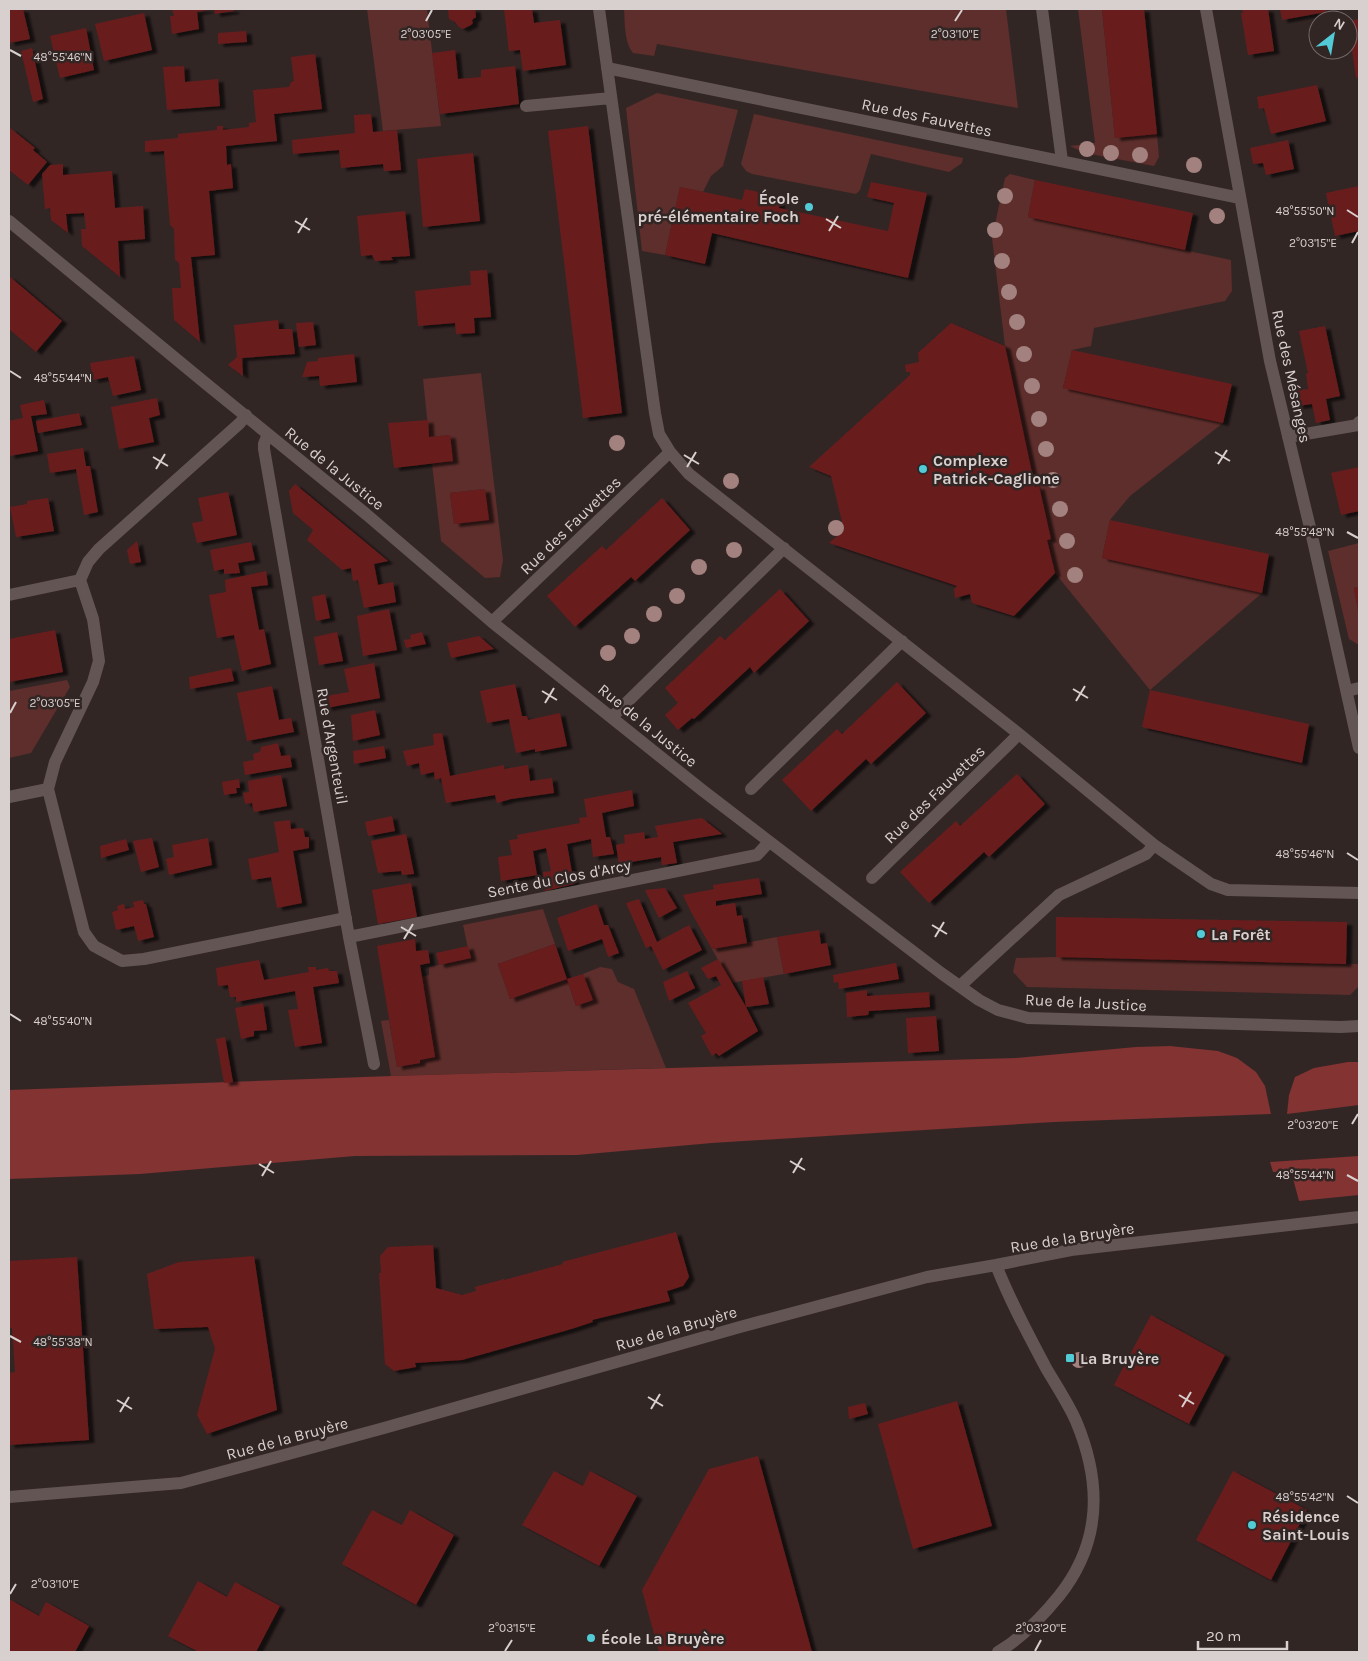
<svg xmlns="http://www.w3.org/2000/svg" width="1368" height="1661" viewBox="0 0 1368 1661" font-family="Karla,sans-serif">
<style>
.green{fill:#5d2e2b;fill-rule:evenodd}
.forest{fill:#823332}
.building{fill:#691c1d;filter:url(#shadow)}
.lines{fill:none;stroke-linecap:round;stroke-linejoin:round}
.minor{stroke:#635553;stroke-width:12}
.tree{fill:#a2817f}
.ticks{fill:none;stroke:#d8d0cf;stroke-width:2}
.poi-dot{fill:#52cbd7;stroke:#322625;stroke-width:2}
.labels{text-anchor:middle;stroke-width:5;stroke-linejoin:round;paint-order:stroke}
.street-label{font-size:16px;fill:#d8d0cf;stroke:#322625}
.poi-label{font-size:16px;font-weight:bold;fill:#d8d0cf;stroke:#322625;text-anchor:start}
.ticks-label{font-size:12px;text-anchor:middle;fill:#d8d0cf;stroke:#322625;stroke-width:5;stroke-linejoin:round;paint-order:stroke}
</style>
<defs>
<filter id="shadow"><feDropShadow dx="5.5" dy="3" stdDeviation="1" flood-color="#0009"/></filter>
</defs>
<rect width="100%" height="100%" fill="#322625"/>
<path class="green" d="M367 9H427L441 126 383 131Z
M624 9H1006L1018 108 657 44 654 56 633 53C624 42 625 22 624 9Z
M1078 9H1102L1115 138 1157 134 1159 157 1154 166 1085 153 1070 146 1095 143Z
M657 93 738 110 723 166 711 176 703 192 680 187 665 255 642 251 626 108Z
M754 114 953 156 963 158 962 163 949 172 871 154 860 190 856 194 752 174 746 171 741 164Z
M1010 174 1035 180 1028 217 1231 260 1232 291 1225 301 1094 328 1091 346 1072 350 1063 388 1223 423 1130 496 1110 520 1102 558 1262 593 1150 690 1055 573 1047 540 1051 539 1039 486 1035 487 1005 346 992 238 1005 178Z
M481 373 503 560 500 577 485 578 441 541 432 464 453 461 450 435 429 437 423 379ZM485 489 489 520 454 524 450 493Z
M1359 543V587L1354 588 1359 615V645L1349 639 1328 551Z
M67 680 70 687 31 753 9 758V691Z
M543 909 555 944 498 964 510 999 567 979 576 1006 593 1000 583 974 600 967 612 969 618 982 634 989 666 1068 391 1076 381 1021 389 1020 397 1067 420 1063V1060L434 1057 421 977 429 975V967L470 958 463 925Z
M777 937 784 974 731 983 712 949Z
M1056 957 1359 964V986L1350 995 1027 987 1013 972 1016 958Z"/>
<path class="forest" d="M1170 1046 1218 1051 1237 1058 1256 1072 1265 1086 1271 1114 1054 1122 712 1143 577 1155 355 1156 140 1174 9 1179V1090L391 1076 1016 1058 1136 1047Z
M1348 1062H1359V1105L1287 1114 1289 1095 1295 1077 1314 1068Z
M1359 1156V1195L1299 1201 1291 1171 1273 1172 1270 1162Z"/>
<path class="building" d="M9 9H23L30 39 9 43Z
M172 9H208V10L197 12 199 29 172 34 170 16H174Z
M214 9H233L234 11 215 14Z
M448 9H475L476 17 472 20 473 23 471 25 463 29 459 27 455 22 449 19Z
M504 9H532L534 23 560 20 566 65 523 71 520 50 509 51Z
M1102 9H1144L1157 134 1115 138Z
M1242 9H1268L1274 51 1248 55 1241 13H1243Z
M1280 9H1326V12L1282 20Z
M144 13 152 50 104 61 95 24Z
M1359 19V77L1356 78 1348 21Z
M86 28 94 70 60 78 50 36Z
M246 31 247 42 218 44V33Z
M32 48 43 99 33 102 21 51Z
M455 50 458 79 481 77V70L515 66 519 104 440 114 432 53Z
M315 54 322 109 274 114 277 141 226 146 227 165 231 164 233 188 209 191 215 255 191 257 200 342 174 320 172 288H181L179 263 175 260 174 229 170 225 164 151 145 152V141L178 138V134L217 130V126H223V130L249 127V123L256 122 253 90 289 87 291 82 294 81 291 57Z
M184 66 185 82 218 79 220 106 167 110 163 67Z
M1317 85 1326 121 1271 134 1264 108 1259 109 1257 97Z
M371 114 373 132 397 130 401 170 384 171 383 164 341 168 339 150 293 154 292 140 355 133 354 115Z
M588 126 622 413 583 418 548 131Z
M10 128 35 148 33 150 47 162 28 185 9 170Z
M1288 140 1294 169 1266 175 1263 163 1253 164 1250 148Z
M473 153 480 221 423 227 417 159Z
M63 164V175L112 171 115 208 143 206 145 239 118 241 120 277 82 246 81 229H86L84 213 66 214 68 233 51 220 50 208 45 209 42 174 50 165Z
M1035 180 1193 213 1185 250 1028 217Z
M871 182 927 193 908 278 712 233 705 264 665 255 680 187 742 200 745 189 781 197 779 208 888 231 894 203 867 197Z
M1359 186V231L1335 236 1326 193Z
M405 211 410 256 391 257 393 260 375 261 372 255 361 256 357 216Z
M487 270 491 317 474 318 475 333 456 334 455 323 418 326 415 291 471 285 470 271Z
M9 276 62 321 36 352 9 329Z
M278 320 279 329H292L295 354 242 358 243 376 228 365 237 357 234 325Z
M313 322 316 345 299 347 296 323Z
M951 323 1005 346 1035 487 1039 486 1051 539 1047 540 1055 573 1014 616 972 603 970 594 955 598 954 589 957 586 829 543 844 530 831 476 809 467 910 375V372H906L905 365 919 362 918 353Z
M1325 326 1340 396 1326 399 1330 420 1316 423 1312 404 1298 406 1295 390 1308 389 1306 374 1308 373 1299 331Z
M1072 350 1232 384 1223 423 1063 388Z
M354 354 357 382 320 386 319 376 302 377 307 362 318 361V358Z
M134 356 141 390 113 396 108 377 93 380 90 363Z
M157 398 160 415 149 418 154 442 119 449 111 407Z
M44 400 47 414 31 416 38 451 9 456V421L23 418 20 405Z
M79 413 82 425 38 433 36 421Z
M428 420 429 437 450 435 453 461 394 468 388 423Z
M83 448 86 466H90L98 512 84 515 76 469 50 473 47 454Z
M1359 467V511L1341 515 1331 473Z
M295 484 388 561 374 564 378 585 393 582 396 602 364 608 358 580 353 581 351 568 342 570 307 540 313 530 293 513 289 491Z
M485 489 489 520 454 524 450 493Z
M228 492 237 535 197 543 192 523 203 521 198 498Z
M48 498 54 531 16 537 10 507 27 504V501Z
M662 498 690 530 635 581 631 577 575 627 547 596 602 546 606 550Z
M1110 520 1269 554 1262 593 1102 558Z
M137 541 141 562 130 564 127 550Z
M251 542 255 560 238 563 240 573 224 574V569L214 571 210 550Z
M266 571 268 585 251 587 259 630 264 629 271 664 242 671 234 635 217 638 209 595 226 592 225 580Z
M1359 587V611H1358L1354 588Z
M780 589 809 621 754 673 750 667 694 719 692 718 678 730 665 715 678 703 665 688 720 636 725 640Z
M325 594 330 618 316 621 312 597Z
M389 609 397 650 363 656 357 616Z
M55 630 63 672 9 682V639Z
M337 632 343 661 319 665 314 637Z
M422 632 426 644 406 648 404 640 411 639 410 635Z
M479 636 494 649 451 658 447 643Z
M374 663 380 698 326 708V696L349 692 344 669Z
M231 668 234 681 190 689 189 677Z
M897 682 926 713 871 764 866 759 811 811 782 780 837 729 842 734Z
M515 684 522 716H527L528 720 560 713 567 746 535 752V749L516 753 509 719 487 723 480 691Z
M272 686 279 720 291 718 294 732 247 741 237 693Z
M1150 690 1309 724 1302 763 1142 727Z
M375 710 380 735 353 741 351 715Z
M442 733 450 776 504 765V769L528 765 530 781 552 778 554 793 511 799 497 803 495 795 446 803 441 778 435 780 434 772 421 775 419 763 407 766 403 751 434 745 433 734Z
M278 743 281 756 290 755 292 767 245 775 243 762 254 760 253 754 260 752 261 747Z
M384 746 386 758 354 764 353 751Z
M1017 774 1045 804 989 857 984 852 929 903 900 872 956 821 960 826Z
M281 775 287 806 254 812 252 803 245 804 243 793 249 792 248 781Z
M239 779 240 788H236L237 793 224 795 222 782Z
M632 790 634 806 602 813 606 837H610L614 854 593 857 591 839 567 844 574 884 545 891 543 872 551 871 546 848 533 851 537 875 501 881 498 857 512 855 509 840 518 839 517 835 580 823 579 818 587 817 584 799Z
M392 816 395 831 368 836 365 822Z
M702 818 722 834 673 842 677 863 662 865 661 857 619 864 616 845 625 843 624 835 644 832 645 839 658 837 655 826Z
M290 820 291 829 303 828 305 837H309V848L293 851 302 903 277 908 271 877 252 880 248 859 279 852 274 822Z
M406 834 414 874 402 875 401 871 378 873 371 841Z
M152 838 159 867 141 872 133 841Z
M208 838 212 865 169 875 166 859 174 857 172 845Z
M126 839 129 850 101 858 100 846Z
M759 878 762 894 716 901V906L735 903 737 916 742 915 747 943 712 949 690 910 683 895 714 889 713 885Z
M411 883 417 917 378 924 372 890Z
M665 888 677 908 659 918 645 890Z
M639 899 657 942 689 925 702 950 663 970 651 946 646 948 626 903Z
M143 900 144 904H146L154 937 138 941 134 926 116 930 112 912 118 910 117 906 124 904 125 909 134 907 133 902Z
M597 904 604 925H608L619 953 608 957 602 939 568 951 557 918Z
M1056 917 1347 922 1346 964 1056 957Z
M819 930 821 944 827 943 831 965 784 974 777 937Z
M415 939 416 951 428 950 430 963 420 965 435 1057 420 1060V1063L397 1067 377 946Z
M555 944 567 979 510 999 498 964Z
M468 946 471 958 439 965 436 953Z
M718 959 746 1007 742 981 763 977 769 1004 746 1007 758 1031 719 1056 716 1053 712 1056 701 1036 706 1033 688 1003 721 985 716 976 708 979 701 968Z
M259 960 264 980 309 972 308 967H316V970L328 968 329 971H337L339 983 313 987 322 1043 295 1047 288 1010 298 1009 295 991 236 1002V997H230L228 985 218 986 216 968Z
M896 963 899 979 839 989 838 982 834 983 833 975Z
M687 971 695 988 669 1001 663 982Z
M583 974 593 1000 576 1006 567 979Z
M867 990V996L929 992 930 1007 869 1011 868 1015 847 1017 846 993Z
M263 1003 267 1030 254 1031V1036L241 1039 235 1008Z
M936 1016 939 1051 908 1053 906 1018Z
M225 1037 233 1082 224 1083 216 1039Z
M676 1232 689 1277 683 1286 667 1291 670 1301 592 1320 593 1322 568 1330 462 1360 415 1363 416 1367 394 1371 385 1364 379 1273H381L380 1256 388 1247 433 1245 436 1288 462 1295 476 1291 475 1287 504 1279V1280L563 1264 562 1262Z
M254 1256 277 1410 207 1434 197 1415 215 1349 208 1327 154 1329 147 1274 179 1262Z
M77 1257 89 1440 9 1445V1373L15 1372 12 1328H9V1261Z
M1151 1315 1225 1355 1189 1424 1114 1385Z
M957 1401 992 1526 913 1549 878 1424Z
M865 1403 868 1414 849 1419 848 1407Z
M758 1456 812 1652H659L642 1590 709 1469Z
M554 1471 583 1486 590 1471 637 1496 599 1566 522 1525Z
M1233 1471 1307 1510 1271 1580 1196 1540Z
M372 1510 402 1525 410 1510 454 1535 416 1605 342 1564Z
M198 1581 227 1597 235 1582 280 1606 256 1652H199L168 1636Z
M9 1599 39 1616 46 1602 89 1626 75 1652H9Z"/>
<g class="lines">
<path class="minor" d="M599 9 655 413 659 434 670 452 689 474 1019 734 1154 845 1211 884 1228 890 1359 893
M1042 9 1062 161
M1206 9 1270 361 1312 536 1359 748
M607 68 1240 198
M526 106 611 98
M9 221 204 382 366 514 492 622 702 790 941 973 979 1000 998 1010 1028 1018 1341 1027 1359 1026
M246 415 240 423 99 549 88 562 80 580 93 619 99 661 93 682 55 762 48 789 84 932 94 946 122 961 144 959 346 918
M268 434 264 444V449L349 937 374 1064
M1288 437 1358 425 1359 422
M9 595 80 580
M492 622 670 452
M1347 691 1359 688
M612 717 784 548
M751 789 902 641
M9 797 48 789
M872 878 1019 734
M349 937 757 855 769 842
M960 986 1059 895 1146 854 1154 845
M996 1265C1010 1301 1028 1334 1046 1368 1056 1385 1068 1403 1076 1421 1102 1483 1102 1542 1059 1596 1041 1618 1022 1638 998 1652
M9 1497 181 1483 384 1428 740 1327 927 1277 996 1265 1071 1250 1359 1217"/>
</g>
<g class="tree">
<circle cx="1087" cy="149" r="8"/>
<circle cx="1111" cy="153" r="8"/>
<circle cx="1140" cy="155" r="8"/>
<circle cx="1194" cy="165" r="8"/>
<circle cx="1005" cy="196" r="8"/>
<circle cx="1217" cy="216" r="8"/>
<circle cx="995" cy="230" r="8"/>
<circle cx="1002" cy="261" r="8"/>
<circle cx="1009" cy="292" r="8"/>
<circle cx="1017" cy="322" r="8"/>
<circle cx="1024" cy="354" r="8"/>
<circle cx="1032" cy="386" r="8"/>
<circle cx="1039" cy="419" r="8"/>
<circle cx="617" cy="443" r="8"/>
<circle cx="1046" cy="449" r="8"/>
<circle cx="1053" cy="480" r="8"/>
<circle cx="731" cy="481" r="8"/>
<circle cx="1060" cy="509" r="8"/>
<circle cx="836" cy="528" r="8"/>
<circle cx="1067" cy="541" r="8"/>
<circle cx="734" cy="550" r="8"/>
<circle cx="699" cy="567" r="8"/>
<circle cx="1075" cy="575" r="8"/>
<circle cx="677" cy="596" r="8"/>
<circle cx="654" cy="614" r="8"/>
<circle cx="632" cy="636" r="8"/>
<circle cx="608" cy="653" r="8"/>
<circle cx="1079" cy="1360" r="8"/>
</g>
<path class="ticks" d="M426 21 432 10M955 21 962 10M10 50 21 56M1347 210 1358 217M826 219 841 228M295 221 310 230M829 231 838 216M298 233 307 218M1352 243 1358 232M10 371 21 378M1215 452 1230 461M684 455 699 464M153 457 168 466M1218 464 1227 450M687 467 696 452M156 469 165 454M1347 532 1358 538M1073 689 1088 698M542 691 557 700M1076 701 1085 686M545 703 554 688M10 713 16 702M1347 853 1358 860M932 925 947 934M401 927 416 936M935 937 944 922M404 939 413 924M10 1014 21 1021M1352 1124 1358 1114M790 1161 805 1170M259 1164 274 1173M793 1173 802 1158M1347 1175 1358 1181M262 1176 271 1161M10 1336 21 1342M1179 1395 1194 1404M648 1397 663 1406M117 1400 132 1409M1182 1407 1191 1392M651 1409 660 1394M120 1412 129 1397M1347 1496 1358 1503M10 1594 16 1584M505 1651 512 1640M1035 1651 1041 1640"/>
<g class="poi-dot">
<circle cx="809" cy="207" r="5"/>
<circle cx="923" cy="469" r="5"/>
<circle cx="1201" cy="934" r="5"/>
<rect x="1065" y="1353" width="10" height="10" rx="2.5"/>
<circle cx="1252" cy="1525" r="5"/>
<circle cx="591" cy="1638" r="5"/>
</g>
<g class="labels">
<g class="street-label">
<text transform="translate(927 117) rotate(12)" y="6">Rue des Fauvettes</text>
<text transform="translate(1292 376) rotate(78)" y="6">Rue des Mésanges</text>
<text transform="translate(335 468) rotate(39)" y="6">Rue de la Justice</text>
<text transform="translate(570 525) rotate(-44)" y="6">Rue des Fauvettes</text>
<text transform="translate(648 725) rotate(39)" y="6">Rue de la Justice</text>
<text transform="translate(333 746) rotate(80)" y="6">Rue d'Argenteuil</text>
<text transform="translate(934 794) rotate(-44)" y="6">Rue des Fauvettes</text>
<text transform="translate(559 878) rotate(-11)" y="6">Sente du Clos d'Arcy</text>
<text transform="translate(1086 1002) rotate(3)" y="6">Rue de la Justice</text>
<text transform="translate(1072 1237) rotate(-9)" y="6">Rue de la Bruyère</text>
<text transform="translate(676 1328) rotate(-16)" y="6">Rue de la Bruyère</text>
<text transform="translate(287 1438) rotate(-15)" y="6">Rue de la Bruyère</text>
</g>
<g class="poi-label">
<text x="799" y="204" text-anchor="end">École<tspan x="799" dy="18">pré-élémentaire Foch</tspan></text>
<text x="933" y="466">Complexe<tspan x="933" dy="18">Patrick-Caglione</tspan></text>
<text x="1211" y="940">La Forêt</text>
<text x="1080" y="1364">La Bruyère</text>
<text x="1262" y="1522">Résidence<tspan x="1262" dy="18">Saint-Louis</tspan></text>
<text x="601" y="1644">École La Bruyère</text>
</g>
</g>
<g class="ticks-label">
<text x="426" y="38">2°03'05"E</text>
<text x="955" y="38">2°03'10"E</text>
<text x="63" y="61">48°55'46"N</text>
<text x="1305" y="215">48°55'50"N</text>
<text x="1313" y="247">2°03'15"E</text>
<text x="63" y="382">48°55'44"N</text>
<text x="1305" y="536">48°55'48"N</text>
<text x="55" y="707">2°03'05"E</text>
<text x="1305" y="858">48°55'46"N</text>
<text x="63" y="1025">48°55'40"N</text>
<text x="1313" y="1129">2°03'20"E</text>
<text x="1305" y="1179">48°55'44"N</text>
<text x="63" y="1346">48°55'38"N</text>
<text x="1305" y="1501">48°55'42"N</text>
<text x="55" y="1588">2°03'10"E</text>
<text x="512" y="1632">2°03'15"E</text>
<text x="1041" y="1632">2°03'20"E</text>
</g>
<rect width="1368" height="1661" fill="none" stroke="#d8d0cf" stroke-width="20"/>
<g transform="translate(1333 35) rotate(31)"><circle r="24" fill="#322625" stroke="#746a69"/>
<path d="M0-4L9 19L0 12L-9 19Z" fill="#52cbd7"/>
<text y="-8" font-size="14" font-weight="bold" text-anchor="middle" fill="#d8d0cf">N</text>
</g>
<path d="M1198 1641v8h89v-8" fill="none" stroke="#d8d0cf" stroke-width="2.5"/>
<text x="1206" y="1641" font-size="15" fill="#d8d0cf" stroke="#322625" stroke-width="4" paint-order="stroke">20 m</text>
</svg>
